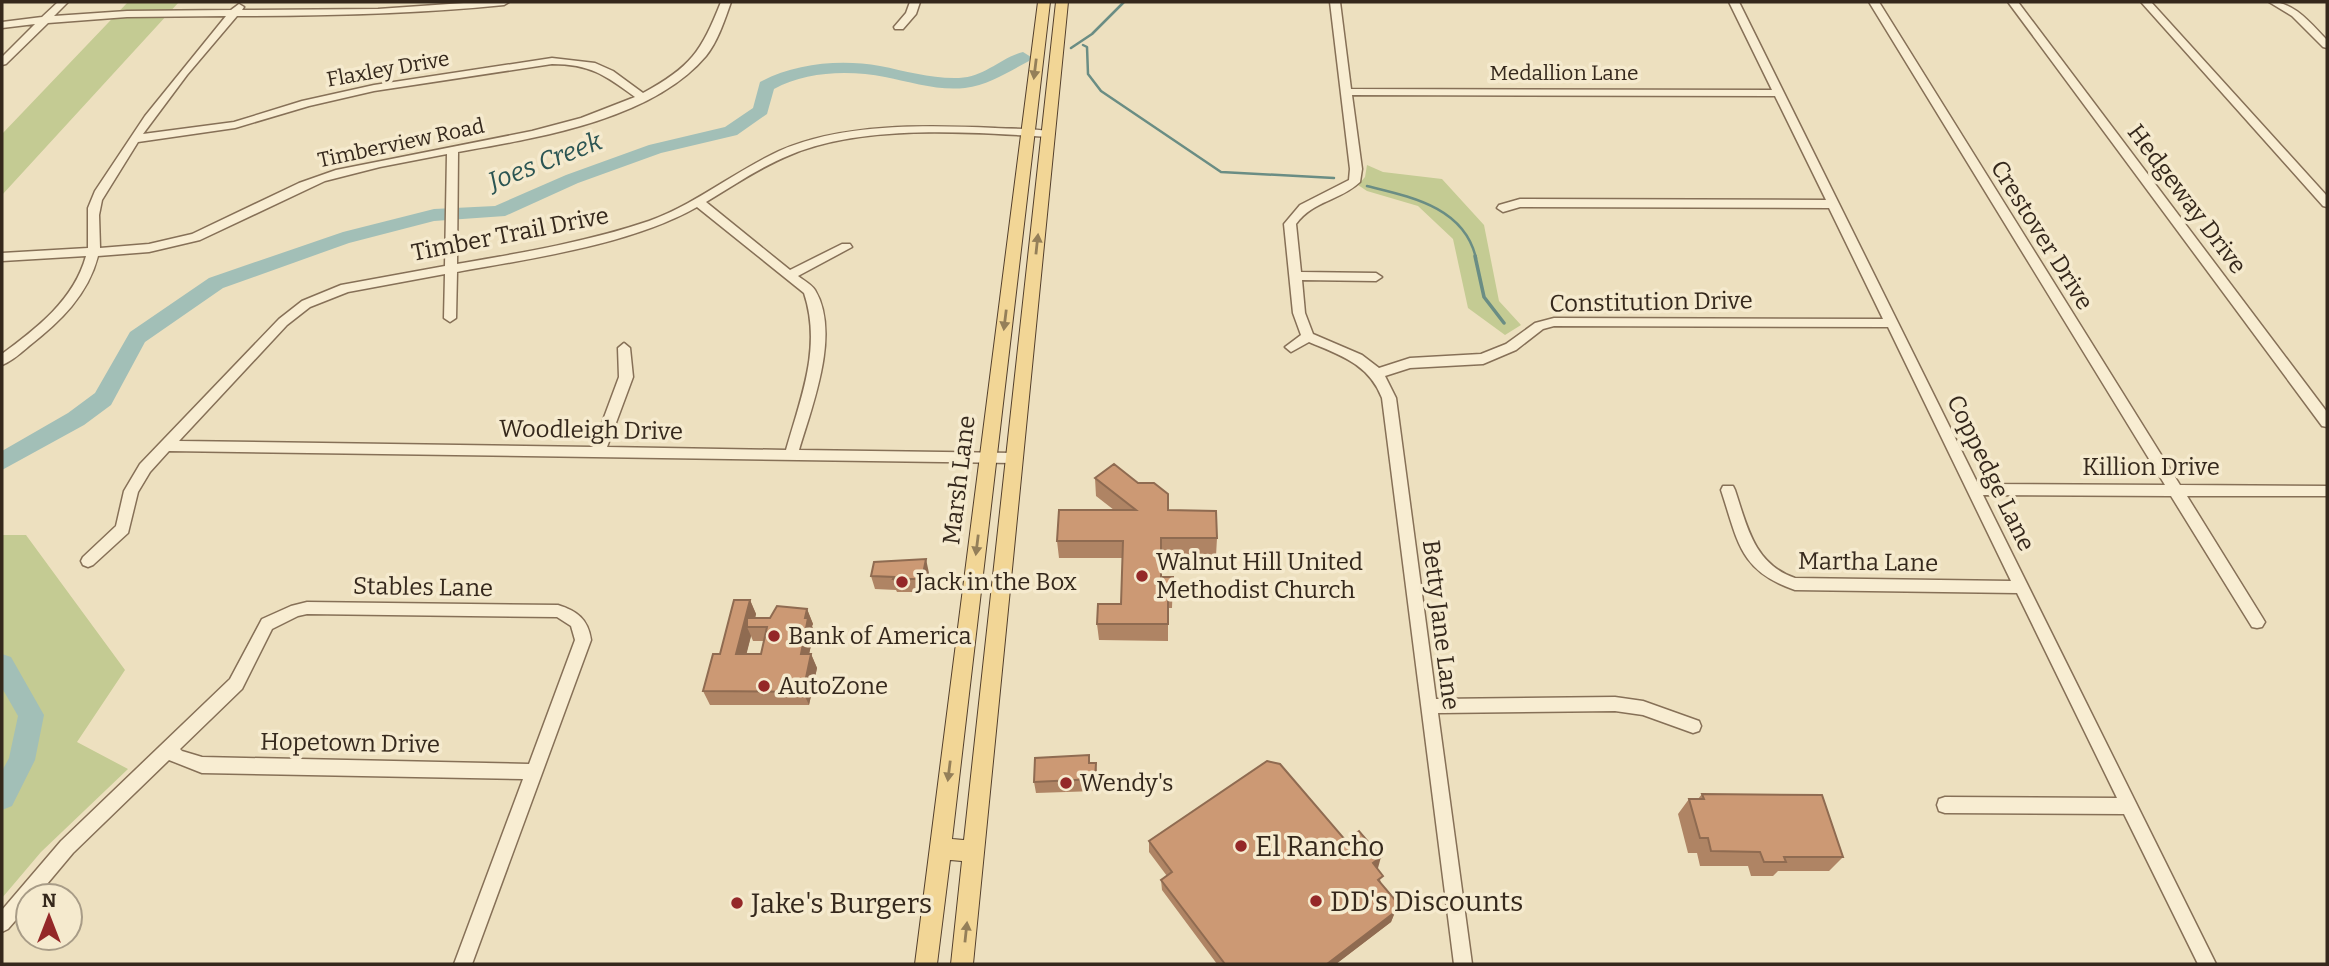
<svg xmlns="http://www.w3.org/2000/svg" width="2329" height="966" viewBox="0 0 2329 966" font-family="Bitter,serif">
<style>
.green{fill:#c4cb93}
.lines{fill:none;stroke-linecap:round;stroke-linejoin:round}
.stream-far1{stroke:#6a8d84;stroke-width:2.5}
.stream{stroke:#6a8d84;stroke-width:3.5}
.river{fill:#a2bfb7;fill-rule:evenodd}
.minor-casing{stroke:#867057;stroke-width:3}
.major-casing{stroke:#533f2c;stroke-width:2}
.minor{fill:#f8edd2;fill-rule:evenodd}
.major{fill:#f2d696;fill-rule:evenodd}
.wall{fill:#af8464;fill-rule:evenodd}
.shaded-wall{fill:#8f6b51}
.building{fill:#cc9974;stroke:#8f6b51;stroke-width:2}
.oneway{fill:#947f59}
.poi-dot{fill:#942828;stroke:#f5eace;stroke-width:2.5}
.labels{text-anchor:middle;stroke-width:7;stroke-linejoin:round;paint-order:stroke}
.far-street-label{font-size:21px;fill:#35281c;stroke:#f5eace}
.street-label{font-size:24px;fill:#35281c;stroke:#f5eace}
.poi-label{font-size:24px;fill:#35281c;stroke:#f5eace;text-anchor:start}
.water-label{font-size:26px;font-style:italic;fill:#2b5553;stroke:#f5eace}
.near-poi-label{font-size:28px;fill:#35281c;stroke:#f5eace;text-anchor:start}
</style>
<rect width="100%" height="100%" fill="#ede0bf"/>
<path class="green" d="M128 2H179L2 195V134Z
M1367 165 1383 172 1442 179 1484 225 1499 301 1521 325 1505 335 1468 308 1453 239 1418 206 1367 191 1358 185 1365 177Z
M2 535H26L125 670 77 742 128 769 41 852 2 898Z"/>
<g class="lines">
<path class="stream-far1" d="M1083 45 1087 47 1088 74 1101 91 1221 172 1334 178
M1071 48 1092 34 1124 2
M1367 186C1411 197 1464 207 1476 258"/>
<path class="stream" d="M1475 256 1484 297 1504 323"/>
<path class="river" d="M1023 52 1031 57 1029 61C1008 72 989 85 965 88 938 91 911 82 885 77 850 70 806 71 774 89L767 114 737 135 661 153 578 183 505 216 434 221 349 243 223 288 145 342 111 405 84 425 2 470V451L68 413 95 393 130 332 209 278 343 232 434 209 495 206 566 175 649 145 725 127 753 108 760 82C795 63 841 59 880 66 906 71 932 79 959 78 985 77 1000 58 1023 52Z
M2 654 11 657 44 715 35 760 12 806 2 810V771L9 758 18 716 2 688Z"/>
<defs>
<path id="minor" d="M58 2H68L54 16 127 11 231 10 239 4 244 7 242 10 378 9 478 2H509L504 5C415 14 326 16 237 16L187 75 143 134 234 122 302 101 374 85 552 58 595 63 613 71 643 93C691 67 701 52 721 2H731C725 19 718 41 706 56 652 120 537 138 458 152L457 264C521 253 587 242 649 221 696 204 734 172 779 151 842 123 927 125 995 128 1014 129 1034 128 1053 132L1054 134 1049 137C971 132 863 124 790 155 760 167 733 186 706 202L790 270 842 244H850L852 247 798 276C803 280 811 284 815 290 841 333 812 406 799 450L1015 453 1022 458 1015 463 169 451 150 472 138 492 128 533 93 565 88 567 83 565 81 561 83 557 116 526 124 491 140 464 279 319 302 301 341 285 445 266 447 154 380 167 325 181 200 240 149 252 98 256C88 295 60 322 29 346 21 353 12 361 2 365V354C37 328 74 300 86 256L2 261V253L88 248V208L95 191 145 116 226 16 127 17 48 23 6 64 2 65V57L35 24 2 28V22L42 17ZM552 64C590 64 605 75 635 97L581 118 532 131 336 170 299 183 192 234 149 244 100 248 99 215 102 200 138 142 235 128 309 106 374 91ZM697 207 804 293C822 347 801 397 786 450L607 447 633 377 630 348 624 343 618 348 619 377 593 447 179 441 287 325 310 307 348 292 445 274 444 318 450 322 456 318 457 272C533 258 630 245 697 207Z
M910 2H920L916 14 903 29H895L894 27 906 13Z
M1330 2H1340L1351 89 1772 90 1729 2H1739L1978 484 2165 485 1869 2H1879L2180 485 2327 486V496H2187L2262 617 2265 622 2262 627 2257 628 2252 627 2171 496 1983 495 2216 964H2198L2124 814 1945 813 1939 811 1937 805 1939 799 1945 797 2117 798 2017 593 1795 590C1739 571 1738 541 1721 490L1723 486H1733L1735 490C1747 526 1754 564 1795 578L2011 581 1888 327 1554 326 1543 329 1516 350 1483 364 1410 368 1385 376 1396 398 1436 699 1615 697 1643 701 1699 721 1701 726 1699 731 1693 733 1643 715 1615 711 1438 713 1472 964H1454L1382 398C1369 364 1340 355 1309 342L1291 352 1285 347 1301 335 1293 313 1284 224 1300 205 1349 180 1350 169ZM1352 95 1775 96 1826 200 1520 199 1499 205 1497 208 1503 212 1520 207 1829 208 1883 319 1554 318 1535 323 1506 344 1481 354 1410 358 1379 368 1362 355 1313 334 1305 313 1302 280 1376 281 1382 277 1376 273 1301 272 1296 224C1314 200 1340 201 1360 182L1362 169Z
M2008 2H2018L2327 412V427L2322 426Z
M2141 2H2151L2327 196V207L2323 206Z
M2269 2C2294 1 2311 24 2327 40V48L2323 47 2292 16Z
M307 602 558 605C577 611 588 619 591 640L472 964H454L523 779 202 773 169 760 73 853 37 896H28V906L8 929 2 932V910L61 841 230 679 262 619 291 606ZM307 614 557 617 571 626 575 640 529 764 202 757 182 751 180 749 242 689 272 629 298 616Z"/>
<path id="major" d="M1038 2H1050L952 839 964 840 1056 2H1068L973 964H951L962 861 950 860 937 964H915Z"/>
</defs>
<use href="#minor" class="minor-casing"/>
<use href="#major" class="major-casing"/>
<use href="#minor" class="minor"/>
<use href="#major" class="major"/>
</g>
<path class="wall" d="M1095 478 1168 510 1217 538 1216 556 1161 555V577H1173L1172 608H1168V641L1099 640 1097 624 1121 604 1123 558H1059L1057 541 1114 510 1096 496Z
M929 573 926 592H897L896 590 875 589 871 576Z
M750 600 756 614 755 618H770L807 609 813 624 812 626 814 632 809 654H811L817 668 809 705H710L703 691 720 654ZM751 636 753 641H764L761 654H746Z
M1089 755 1090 763 1097 775 1096 791 1036 793 1034 782Z
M1702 794 1843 857 1829 871H1778L1773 876H1751L1748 866H1700L1697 853H1688L1678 814 1689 799H1698Z
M1149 841H1346L1378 868H1377L1381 883 1395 912 1391 922 1336 964H1217L1162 890 1161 880 1167 876 1149 852Z"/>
<path class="shaded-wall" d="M926 559 929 573 926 592 922 579Z
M750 600 756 614 753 627H747L751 636 743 668 736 654Z
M807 609 813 624 812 626 814 632 806 668 801 654Z
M811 654 817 668 809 705 803 692Z
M1096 763 1097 775 1096 791 1095 779Z
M1381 857 1378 868 1369 874 1373 863Z
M1395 912 1391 922 1336 964H1327Z"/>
<path class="building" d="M1114 464 1138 483H1154L1168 494V510L1216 511 1217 538H1161V577H1173L1172 591H1168V624H1097L1098 604H1121L1123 541H1057L1059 510H1136L1095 478Z
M926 559 922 579H893L894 577 871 576 874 562Z
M734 600H750L736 654H761L767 627H747V618H770L777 606 807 609 805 618H808L801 654H811L803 692 703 691 713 654H720Z
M1089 755V763H1096L1095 779 1034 782 1035 758Z
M1267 761 1280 764 1346 841 1359 831 1381 857 1373 863 1383 876 1378 880 1396 901 1395 912 1327 964H1225L1161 880 1172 872 1149 841Z
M1702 794 1822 795 1843 857H1784L1786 862H1764L1760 852 1711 851 1708 838H1700L1689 799H1704Z"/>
<defs><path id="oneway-solid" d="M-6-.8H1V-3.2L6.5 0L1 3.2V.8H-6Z" transform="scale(1.75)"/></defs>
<g class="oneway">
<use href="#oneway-solid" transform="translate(1035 69) rotate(97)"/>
<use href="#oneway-solid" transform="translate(1037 244) rotate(-84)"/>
<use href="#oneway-solid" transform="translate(1005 320) rotate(97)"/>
<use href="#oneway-solid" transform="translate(977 545) rotate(97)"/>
<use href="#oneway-solid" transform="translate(949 771) rotate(97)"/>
<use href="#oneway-solid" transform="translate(966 932) rotate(-84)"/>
</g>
<g class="poi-dot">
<circle cx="1142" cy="576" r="7"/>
<circle cx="902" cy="582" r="7"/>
<circle cx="774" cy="636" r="7"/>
<circle cx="764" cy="686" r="7"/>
<circle cx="1066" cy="783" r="7"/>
<circle cx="1241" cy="846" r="7"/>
<circle cx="1316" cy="901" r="7"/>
<circle cx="737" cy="903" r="7"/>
</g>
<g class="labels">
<g class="far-street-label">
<text transform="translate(388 69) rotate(-10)" y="7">Flaxley Drive</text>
<text x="1564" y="80">Medallion Lane</text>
<text transform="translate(401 143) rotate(-12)" y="7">Timberview Road</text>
</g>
<g class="street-label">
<text transform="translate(2187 199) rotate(53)" y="8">Hedgeway Drive</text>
<text transform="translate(510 234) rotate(-11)" y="8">Timber Trail Drive</text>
<text transform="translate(2042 235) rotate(58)" y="8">Crestover Drive</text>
<text transform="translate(1651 302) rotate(-1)" y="8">Constitution Drive</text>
<text transform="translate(591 430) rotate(1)" y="8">Woodleigh Drive</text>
<text x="2151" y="475">Killion Drive</text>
<text transform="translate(1991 473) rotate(64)" y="8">Coppedge Lane</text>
<text transform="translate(959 480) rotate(-83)" y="8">Marsh Lane</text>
<text transform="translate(1868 562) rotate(1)" y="8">Martha Lane</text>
<text transform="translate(423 587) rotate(1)" y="8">Stables Lane</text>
<text transform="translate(1441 625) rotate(83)" y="8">Betty Jane Lane</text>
<text transform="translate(350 743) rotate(1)" y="8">Hopetown Drive</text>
</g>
<g class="poi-label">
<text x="1156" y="570">Walnut Hill United<tspan x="1156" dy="28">Methodist Church</tspan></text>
<text x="916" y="590">Jack in the Box</text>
<text x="788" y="644">Bank of America</text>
<text x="778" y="694">AutoZone</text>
<text x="1080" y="791">Wendy's</text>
</g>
<g class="water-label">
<text transform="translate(545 161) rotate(-21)" y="9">Joes Creek</text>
</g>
<g class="near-poi-label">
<text x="1255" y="856">El Rancho</text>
<text x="1330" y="911">DD's Discounts</text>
<text x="751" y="913">Jake's Burgers</text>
</g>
</g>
<rect width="2329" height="966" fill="none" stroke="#35281c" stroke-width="7"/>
<g transform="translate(49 917)"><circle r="33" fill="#f5eace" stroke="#a89c87" stroke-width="2"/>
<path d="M0-5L12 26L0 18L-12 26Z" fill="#942828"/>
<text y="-10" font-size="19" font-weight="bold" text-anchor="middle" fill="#35281c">N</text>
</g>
</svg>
